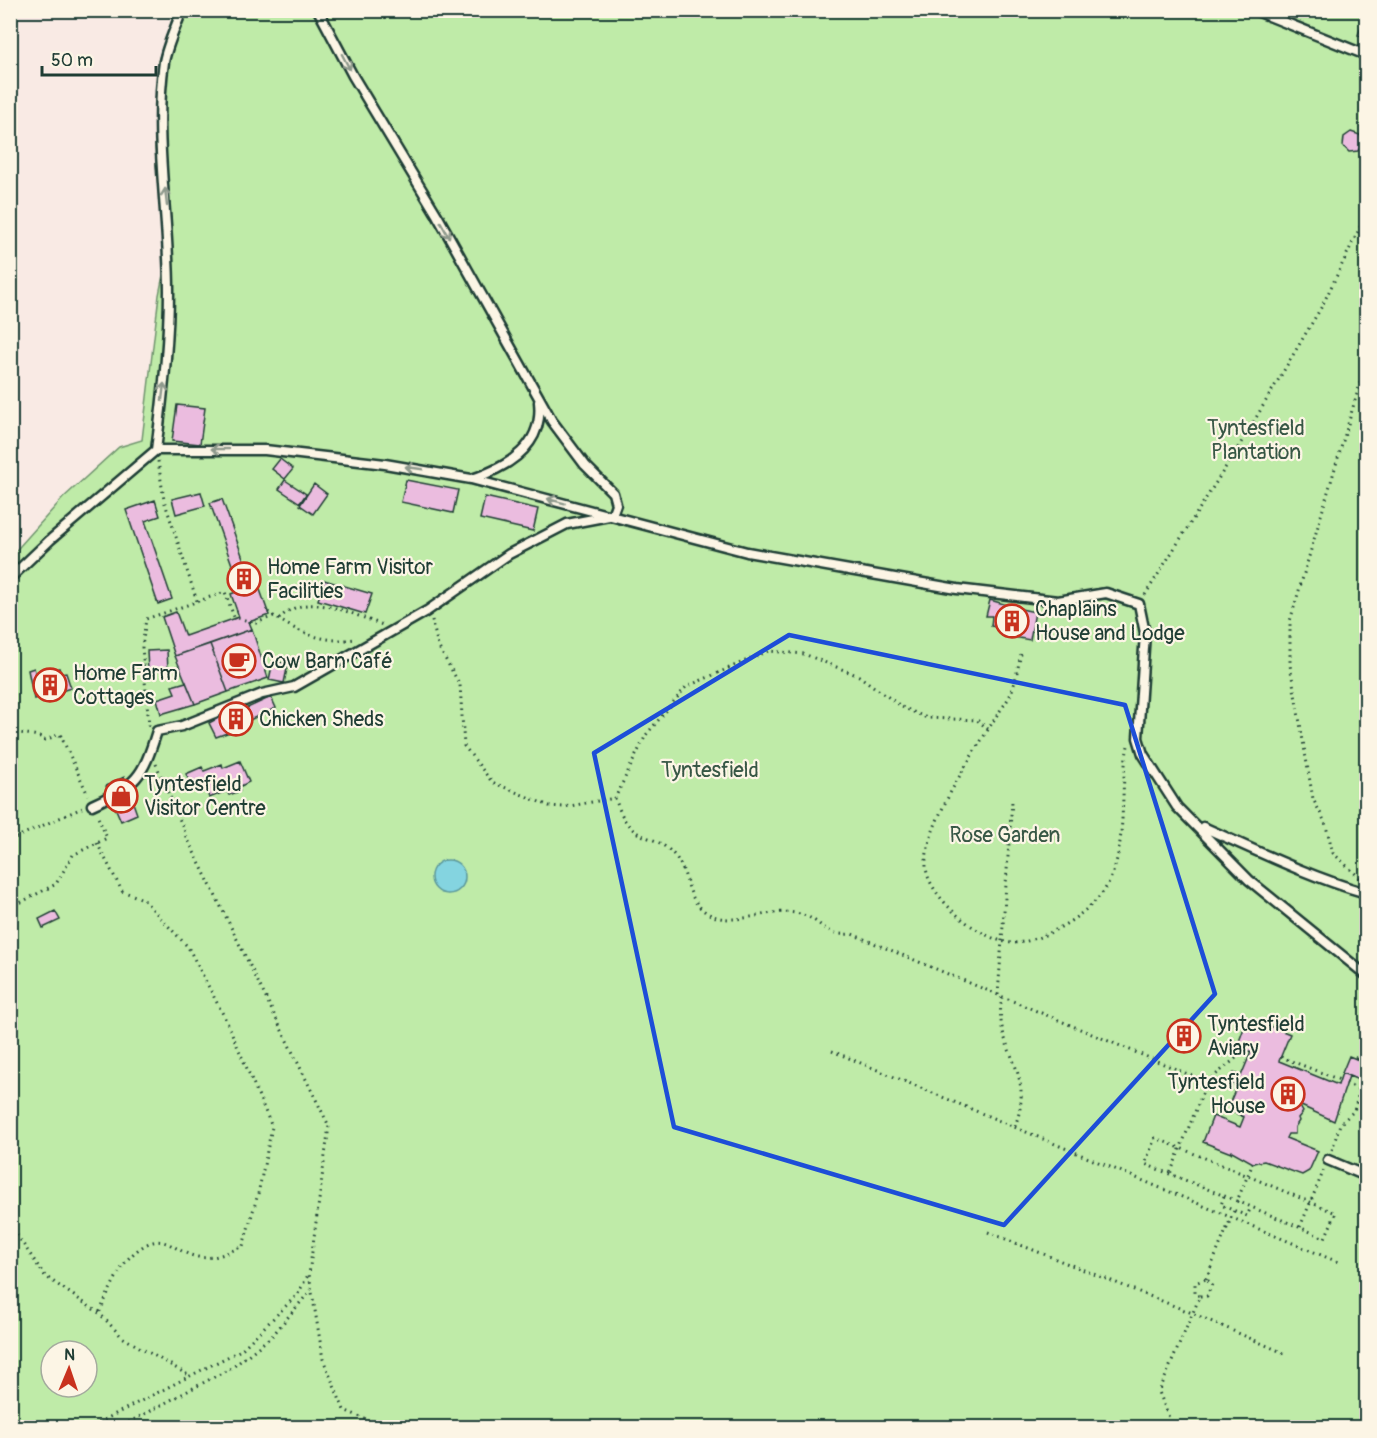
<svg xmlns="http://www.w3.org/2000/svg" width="1377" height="1438" viewBox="0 0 1377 1438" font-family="Pangolin,sans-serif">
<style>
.green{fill:#bfeba8;stroke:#6f946e;stroke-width:1.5;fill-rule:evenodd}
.water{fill:#84d4e0;stroke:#5c989b;stroke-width:1.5}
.building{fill:#ebbcdf;stroke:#1f3d34;stroke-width:1.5}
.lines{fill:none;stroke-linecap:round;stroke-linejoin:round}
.service-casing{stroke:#1f3d34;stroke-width:13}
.path{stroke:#1f3d34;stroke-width:3;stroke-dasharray:1.5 4.5;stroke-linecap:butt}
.service{stroke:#fcf5e5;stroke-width:8}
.oneway{stroke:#8e998c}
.marked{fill:none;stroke:#1d4ed8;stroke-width:4.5;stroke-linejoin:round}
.labels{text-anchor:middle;stroke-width:4.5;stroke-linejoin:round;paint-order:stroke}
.park-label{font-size:21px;fill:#375745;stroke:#fcf5e5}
.poi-label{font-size:21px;fill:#1f3d34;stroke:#fcf5e5;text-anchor:start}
</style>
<rect width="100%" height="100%" fill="#f9eae4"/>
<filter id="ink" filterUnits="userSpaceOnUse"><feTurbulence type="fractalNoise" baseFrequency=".0167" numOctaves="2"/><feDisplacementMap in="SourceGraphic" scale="12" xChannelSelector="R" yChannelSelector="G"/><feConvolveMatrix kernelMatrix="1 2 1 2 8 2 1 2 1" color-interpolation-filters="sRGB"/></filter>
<g filter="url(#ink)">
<path class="green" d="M1352 10 1366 16V1427L11 1428V556L63 498 119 447 142 440 159 295 165 265 155 148 158 61 175 11ZM51 1351H87V1387H51Z"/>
<path class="water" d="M431 877a17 17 0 1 1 34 0a17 17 0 1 1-34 0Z"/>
<path class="building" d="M1365 16H1366V44L1361 42 1363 37 1358 35Z
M1351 132 1360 135 1363 143 1358 151 1349 152 1343 146 1344 137Z
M177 405 205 408 200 444 172 441Z
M280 459 293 469 285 479 272 469Z
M285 480 306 494 300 503 279 489Z
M406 480 458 490 453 513 401 502Z
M314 484 327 494 313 514 300 505Z
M201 492 205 506 176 514 172 499Z
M485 497 538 509 533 531 480 519Z
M222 499 253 586 258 584 269 615 249 622 252 629 175 656 162 617 176 612 185 636 239 617 231 594 241 590 210 503Z
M155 500 160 516 145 521 172 599 158 604 126 510Z
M324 580 372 594 365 614 318 600Z
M990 600 1011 606V611L1015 612 1016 608 1035 612 1030 640 1002 635 1004 628 991 626 992 616H986Z
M252 629 268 678 228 692 210 644Z
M210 644 228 692 195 704 175 656Z
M167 650 168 670 148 671 147 651Z
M273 661 288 664 284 683 269 680Z
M34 668 36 675 59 668 61 674 66 673 71 688 34 699 28 670Z
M186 682 195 704 161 714 157 699 175 693 172 686Z
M271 697 276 708 245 722 246 726 216 737 209 723 239 707 241 711Z
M240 761 249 782 239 787 240 791 229 795 227 791 209 798 205 786 193 790 186 774 202 767 204 771 222 764 223 768Z
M124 777 137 814 121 821 106 786Z
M55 911 60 920 43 928 39 919Z
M1252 1019 1290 1034 1279 1061 1338 1085 1342 1073 1349 1076 1334 1121 1299 1105 1303 1112 1298 1118 1299 1121 1295 1127V1134H1288L1286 1138 1318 1151 1309 1171 1302 1175 1264 1161 1253 1163 1232 1151 1231 1153 1203 1142 1213 1116 1240 1127 1244 1117 1233 1112 1236 1105 1230 1102 1237 1086 1230 1083 1234 1073 1241 1076 1251 1052 1237 1047 1244 1028 1248 1029Z
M1181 1030 1191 1034 1186 1043 1177 1039Z
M1349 1056 1366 1063V1083L1342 1073Z"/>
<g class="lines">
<defs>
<path id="service" d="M318 10 353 76 437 215 552 421 585 465 613 493 616 504 612 515
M1254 10 1366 55
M156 450C163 397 169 344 169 291 169 215 153 137 164 62 167 45 176 27 182 10
M472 479C508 467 544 446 539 402
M10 578 50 540 156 450H265L385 464 471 479 747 552 957 589 1058 601 1106 593 1139 604 1145 633 1138 738 1143 754 1177 807 1249 880 1366 975
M92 805C137 784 142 779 157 731L182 726 262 694 294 687 427 611 509 554 567 524 609 516
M1203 827C1257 851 1310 877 1366 893
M1328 1160 1366 1176"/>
</defs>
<use href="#service" class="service-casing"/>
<path class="path" d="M158 461 164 500 197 601
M1145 595 1244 438 1322 306 1366 215
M268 612C294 631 322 644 355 639
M279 619C307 589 350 614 383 625
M432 620 438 646 460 685 464 746 492 782 549 806 564 807 615 798
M1021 654C1018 666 1016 681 1011 693 1007 703 999 711 994 720 972 756 924 826 926 867 928 898 983 943 1014 943 1043 942 1086 915 1103 892 1130 853 1118 791 1128 746
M149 726 142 647 146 619 225 592 234 617 256 623 274 616
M988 729 977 720 927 718 902 707 859 676 804 654 768 651 686 687 646 735 615 798C632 849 650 827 675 856 690 874 685 901 709 914 736 928 767 908 795 913 822 917 821 937 852 934L1207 1082 1170 1174
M10 730C22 736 35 732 45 740L60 734 88 795
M156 764 190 844 329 1126 309 1274 323 1359 344 1410 387 1428
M10 840 82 808
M97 843 122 891 143 899 188 947 227 1022 272 1127 258 1194 243 1246C229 1252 214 1260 198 1257 171 1252 163 1225 131 1256 119 1267 107 1297 99 1313
M1360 878 1333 853 1325 822 1313 799 1290 665V621L1366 363
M10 908 56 884 73 855 107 838 97 815
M998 995 1012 801
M1002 997C992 1050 1037 1068 1015 1126
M832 1051 1338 1262
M1281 1057 1340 1080
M1355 1058 1366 1054
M1207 1082 1246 1050
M1346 1083 1366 1093
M1332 1150 1340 1124 1354 1111 1360 1089
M1224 1196 1221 1205 1247 1216 1251 1207
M1237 1201 1325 1238 1336 1213C1276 1188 1216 1162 1155 1138L1145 1164 1237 1201 1253 1163
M10 1225 45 1276 99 1313 122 1337 188 1375
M1300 1227 1324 1170
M988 1232 1192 1313 1286 1354
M1206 1279 1234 1211
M1199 1296 1195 1292V1283L1206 1279
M1200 1296H1207L1212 1284 1206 1279
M88 1428 241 1350 298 1294 308 1275
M118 1428 233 1367 272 1336 311 1290
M1173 1428 1159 1392 1200 1296"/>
<use href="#service" class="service"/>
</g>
<defs><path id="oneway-shaft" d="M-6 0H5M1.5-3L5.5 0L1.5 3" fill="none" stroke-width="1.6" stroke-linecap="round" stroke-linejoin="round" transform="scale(1.5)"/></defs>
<g class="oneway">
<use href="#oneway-shaft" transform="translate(346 62) rotate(62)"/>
<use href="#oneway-shaft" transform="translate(166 197) rotate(-96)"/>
<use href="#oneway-shaft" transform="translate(445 230) rotate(61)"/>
<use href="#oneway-shaft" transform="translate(163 392) rotate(-83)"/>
<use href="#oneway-shaft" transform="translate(220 449) rotate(-180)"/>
<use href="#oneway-shaft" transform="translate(414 468) rotate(-172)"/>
<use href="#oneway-shaft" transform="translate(556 501) rotate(-165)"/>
</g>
</g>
<path class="marked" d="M789 635 1125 705 1215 994 1004 1225 674 1127 594 753Z"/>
<defs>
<symbol id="building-ring" viewBox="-11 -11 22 22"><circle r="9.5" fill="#fcf5e5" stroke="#c8321e" stroke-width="1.5"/><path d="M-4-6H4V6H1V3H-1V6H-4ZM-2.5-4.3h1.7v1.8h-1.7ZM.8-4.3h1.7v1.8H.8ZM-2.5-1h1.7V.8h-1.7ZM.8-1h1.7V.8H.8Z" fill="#c8321e"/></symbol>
<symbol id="cafe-ring" viewBox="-11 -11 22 22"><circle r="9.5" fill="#fcf5e5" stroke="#c8321e" stroke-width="1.5"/><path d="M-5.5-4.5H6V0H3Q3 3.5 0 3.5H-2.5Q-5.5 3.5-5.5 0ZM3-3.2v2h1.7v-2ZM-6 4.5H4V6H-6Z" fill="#c8321e"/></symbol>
<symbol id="shop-ring" viewBox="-11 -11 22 22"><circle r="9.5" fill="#fcf5e5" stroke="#c8321e" stroke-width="1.5"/><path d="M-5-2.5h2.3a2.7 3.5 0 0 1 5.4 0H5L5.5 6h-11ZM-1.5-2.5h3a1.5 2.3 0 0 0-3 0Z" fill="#c8321e"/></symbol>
</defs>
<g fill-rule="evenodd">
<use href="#building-ring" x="225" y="560" width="38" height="38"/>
<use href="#building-ring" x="993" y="602" width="38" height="38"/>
<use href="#cafe-ring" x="220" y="642" width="38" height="38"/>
<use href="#building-ring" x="31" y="666" width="38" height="38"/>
<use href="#building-ring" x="217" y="700" width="38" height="38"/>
<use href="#shop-ring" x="102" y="777" width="38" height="38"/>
<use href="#building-ring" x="1165" y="1017" width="38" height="38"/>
<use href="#building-ring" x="1269" y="1075" width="38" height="38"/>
</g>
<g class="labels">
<g class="park-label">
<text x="1256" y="435">Tyntesfield<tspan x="1256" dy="24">Plantation</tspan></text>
<text x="710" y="777">Tyntesfield</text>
<text x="1005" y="842">Rose Garden</text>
</g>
<g class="poi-label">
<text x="267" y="574">Home Farm Visitor<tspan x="267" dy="24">Facilities</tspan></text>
<text x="1035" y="616">Chaplains<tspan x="1035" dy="24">House and Lodge</tspan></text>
<text x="262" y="668">Cow Barn Café</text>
<text x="73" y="680">Home Farm<tspan x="73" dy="24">Cottages</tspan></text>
<text x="259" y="726">Chicken Sheds</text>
<text x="144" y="791">Tyntesfield<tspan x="144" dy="24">Visitor Centre</tspan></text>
<text x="1207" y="1031">Tyntesfield<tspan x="1207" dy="24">Aviary</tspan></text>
<text x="1265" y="1089" text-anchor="end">Tyntesfield<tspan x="1265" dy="24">House</tspan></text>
</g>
</g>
<rect width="1377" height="1438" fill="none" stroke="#fcf5e5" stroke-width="36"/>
<rect x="18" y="18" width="1341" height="1402" fill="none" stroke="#1f3d34" stroke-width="2" filter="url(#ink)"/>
<g transform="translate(69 1369) rotate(2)"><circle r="28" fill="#fcf5e5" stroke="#a4ab9e" stroke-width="1.5"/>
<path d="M0-4.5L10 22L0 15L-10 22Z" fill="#c8321e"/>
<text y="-9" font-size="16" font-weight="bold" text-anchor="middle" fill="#1f3d34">N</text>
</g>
<path d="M42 66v9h114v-9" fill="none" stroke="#1f3d34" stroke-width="3"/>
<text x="51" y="66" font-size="18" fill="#1f3d34" stroke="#fcf5e5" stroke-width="4.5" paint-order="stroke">50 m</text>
</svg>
